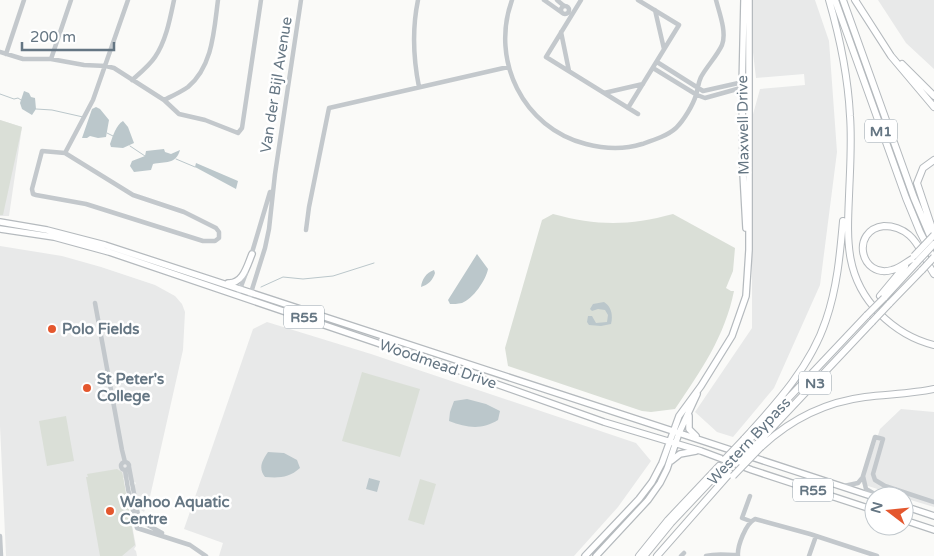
<svg xmlns="http://www.w3.org/2000/svg" width="934" height="556" viewBox="0 0 934 556" font-family="'Varela Round',sans-serif">
<style>
.built{fill:#e8e9e9}
.green{fill:#dadfd7}
.water{fill:#bbc7cb}
.lines{fill:none;stroke-linecap:round;stroke-linejoin:round}
.stream{stroke:#bbc7cb;stroke-width:1}
.major-casing{stroke:#b5babe;stroke-width:8}
.highway-casing{stroke:#b4b9bd;stroke-width:8}
.minor{stroke:#c3c8cc;stroke-width:4.5}
.major{stroke:#fff;stroke-width:5.5}
.highway{stroke:#fff;stroke-width:6}
.highway-bridge-casing{stroke:#b4b9bd;stroke-width:8;stroke-linecap:butt}
.highway-bridge{stroke:#fff;stroke-width:6}
.poi-dot{fill:#e4572e;stroke:#fff;stroke-width:2}
.labels{text-anchor:middle;stroke-width:5;stroke-linejoin:round;paint-order:stroke}
.shield{fill:#fff;stroke:#939fa8;stroke-width:1}
.shield-label{font-size:14px;font-weight:bold;fill:#657683}
.street-label{font-size:15px;fill:#657683;stroke:#fff}
.poi-label{font-size:15px;font-weight:bold;fill:#657683;stroke:#fff;text-anchor:start}
</style>
<rect width="100%" height="100%" fill="#fafaf8"/>
<path class="built" d="M753 0H815L829 41 837 152 820 285 774 388 733 437 717 432 695 412 752 328V118L760 89 805 85 804 74 756 78 752 44Z
M878 0H934V69L906 43Z
M0 120 22 127 9 216H0Z
M0 246 62 256 101 267 155 285 175 296 182 304 185 312 183 350 149 501 144 512 138 508 134 486 136 483 133 481V476L123 478 136 546 134 549 136 551 137 556H6L0 426Z
M267 322 371 354 636 443 651 461 618 507 574 556H219L223 543 184 529 253 329Z
M901 409 934 412V507L904 498V496H899L862 484 880 429Z"/>
<path class="green" d="M0 120 22 127 3 215H0Z
M553 214C597 226 629 226 673 214L735 248 733 271 726 288 731 291H734C725 336 701 371 675 409L651 412 642 411 508 366 505 348 542 220Z
M362 372 420 389 400 457 342 441Z
M66 416 74 461 47 466 39 421Z
M117 469 122 472 123 476 135 545 122 556H100L86 477H88L87 474Z
M420 479 436 484 424 525 408 520Z"/>
<path class="water" d="M24 91 29 93 31 97 35 98 36 109 32 115 22 109 20 103Z
M96 107 100 109 109 120 106 137 98 138 90 136 87 138H82L92 109Z
M123 121 128 127 134 143 123 148 111 147 110 144C113 136 116 125 123 121Z
M164 149 165 152 171 154 180 150C176 165 165 161 153 164L151 170 134 172 130 166 132 161 145 156 146 151Z
M196 163 238 181 236 189 195 167Z
M477 254 488 269C486 280 473 299 462 303 458 304 453 304 450 304L448 300Z
M434 270 435 273C433 280 428 285 421 287 422 279 426 273 434 270Z
M604 302C612 307 613 316 611 324L601 326 589 325 587 322 588 316H592L596 323 607 322 608 315 605 310 598 309 592 311 590 309 593 304Z
M467 399 486 404 500 411 498 420C482 430 467 428 449 421L450 412 454 401Z
M268 452 284 453 297 460 300 468C289 478 279 478 265 477 258 468 262 461 268 452Z
M369 478 380 481 377 492 366 489Z"/>
<g class="lines">
<path class="stream" d="M0 94 14 99 18 98 21 100
M36 109 52 110 83 117
M107 133 113 136
M130 146 145 156
M176 159 195 167
M261 287 283 277 303 279 333 276 374 263"/>
<defs>
<path id="major" d="M744 0 742 89 743 173 746 228
M0 222 47 230 105 245 874 497
M0 229 54 237 109 252 457 370 604 422 701 451 752 470 874 510
M228 283C243 284 247 266 252 254
M689 416V429L696 436
M671 461 680 454 696 451
M904 506 934 516
M904 520 934 530
M585 556 639 499 652 482 662 463 679 416 701 386 732 336 746 296 749 250V0
M596 556 648 500 660 483 667 469 679 433 697 394"/>
<path id="highway" d="M829 0C840 38 848 76 850 116 852 142 850 169 849 196 847 241 845 278 879 313 894 328 913 340 934 345
M835 0 906 198 920 232 934 259
M843 0 914 198 934 245
M855 0 891 56 934 107
M902 64 934 96
M934 160 923 168 917 183 934 234
M912 259C905 263 900 268 892 270 860 279 850 230 884 226 893 226 902 229 909 235 920 244 926 262 934 274
M880 296 905 266
M884 298 917 262
M889 304 922 270
M744 439C776 404 811 366 826 320 837 288 840 255 843 221
M748 441 867 315
M757 444 872 322
M761 447C790 420 826 402 865 397 887 394 912 394 934 389
M645 555 671 523 721 470
M639 556 668 520 719 466
M657 556 730 473"/>
</defs>
<use href="#major" class="major-casing"/>
<use href="#highway" class="highway-casing"/>
<path class="minor" d="M418 0C412 29 413 57 419 87
M512 0C490 60 523 128 586 144 605 149 623 150 642 144 654 140 667 136 676 128 684 120 693 105 696 95 698 89 698 83 701 77 707 66 717 56 722 45 727 32 719 12 716 0
M544 0 561 12
M557 0 564 6
M581 0 546 57 638 114
M561 10a4 4 0 1 1 8 0a4 4 0 1 1-8 0Z
M655 10 664 49
M561 32 569 71
M0 52 23 59H51L84 65 106 66 114 68 164 100 179 114 205 120 238 133 242 128 261 0
M6 54 24 0
M51 59 71 0
M657 62 703 91 743 82
M653 68 697 95 705 98 748 86
M132 80C140 73 149 66 155 57 166 41 170 19 174 0
M604 93 643 84
M164 100C172 96 181 92 188 87 213 66 214 30 218 0
M628 108 679 25 638 0
M42 151 65 153 133 195 184 212 216 228 219 232V238L215 241H203L86 204 36 195 33 194 32 189Z
M65 153 93 100 128 0
M306 230 309 207 329 108 508 67
M251 256 270 192
M239 292 246 273
M249 299 265 248 269 229 275 174 301 0
M95 303 122 450 125 462
M121 466a4 4 0 1 1 8 0a4 4 0 1 1-8 0Z
M129 467 139 520 162 533
M125 470 128 489 137 528 190 545 206 556
M844 486 858 483 863 477
M750 496 742 518 750 521
M878 496 866 489 863 476 875 437 883 439 873 474 875 480 885 486 934 502
M0 536 1 556
M681 556 684 553
M706 556C717 553 726 555 737 555
M738 556C737 546 746 523 755 519L810 534 877 556
M809 556 816 536"/>
<use href="#major" class="major"/>
<use href="#highway" class="highway"/>
<defs>
<path id="highway-bridge" d="M914 256 934 235
M917 262 934 244
M922 270 934 257
M867 315 884 298
M872 322 889 304
M725 459 744 439
M741 462 757 444
M722 469 748 441
M733 476 761 447"/>
</defs>
<use href="#highway-bridge" class="highway-bridge-casing"/>
<use href="#highway-bridge" class="highway-bridge"/>
</g>
<g class="poi-dot">
<circle cx="52" cy="329" r="5"/>
<circle cx="87" cy="388" r="5"/>
<circle cx="110" cy="511" r="5"/>
</g>
<g class="labels">
<g class="shield">
<rect x="865" y="119.5" width="32" height="23" rx="4"/>
<rect x="284" y="305.5" width="40" height="23" rx="4"/>
<rect x="799" y="371.5" width="32" height="23" rx="4"/>
<rect x="793" y="478.5" width="40" height="23" rx="4"/>
</g>
<g class="shield-label">
<text x="881" y="136">M1</text>
<text x="304" y="322">R55</text>
<text x="815" y="388">N3</text>
<text x="813" y="495">R55</text>
</g>
<g class="street-label">
<text transform="translate(276 85) rotate(-81)" y="5">Van der Bijl Avenue</text>
<text transform="translate(743 125) rotate(-91)" y="5">Maxwell Drive</text>
<text transform="translate(438 364) rotate(19)" y="5">Woodmead Drive</text>
<text transform="translate(749 441) rotate(-47)" y="5">Western Bypass</text>
</g>
<g class="poi-label">
<text x="62" y="334">Polo Fields</text>
<text x="97" y="384">St Peter's<tspan x="97" dy="17">College</tspan></text>
<text x="120" y="507">Wahoo Aquatic<tspan x="120" dy="17">Centre</tspan></text>
</g>
</g>
<g transform="translate(889 511) rotate(286)"><circle r="24" fill="#ffffff" stroke="#c1c8cd"/>
<path d="M0-4L9 19L0 12L-9 19Z" fill="#e4572e"/>
<text y="-8" font-size="14" font-weight="bold" text-anchor="middle" fill="#657683">N</text>
</g>
<path d="M22 42v8h92v-8" fill="none" stroke="#657683" stroke-width="2.5"/>
<text x="30" y="42" font-size="15" fill="#657683" stroke="#ffffff" stroke-width="4" paint-order="stroke">200 m</text>
</svg>
